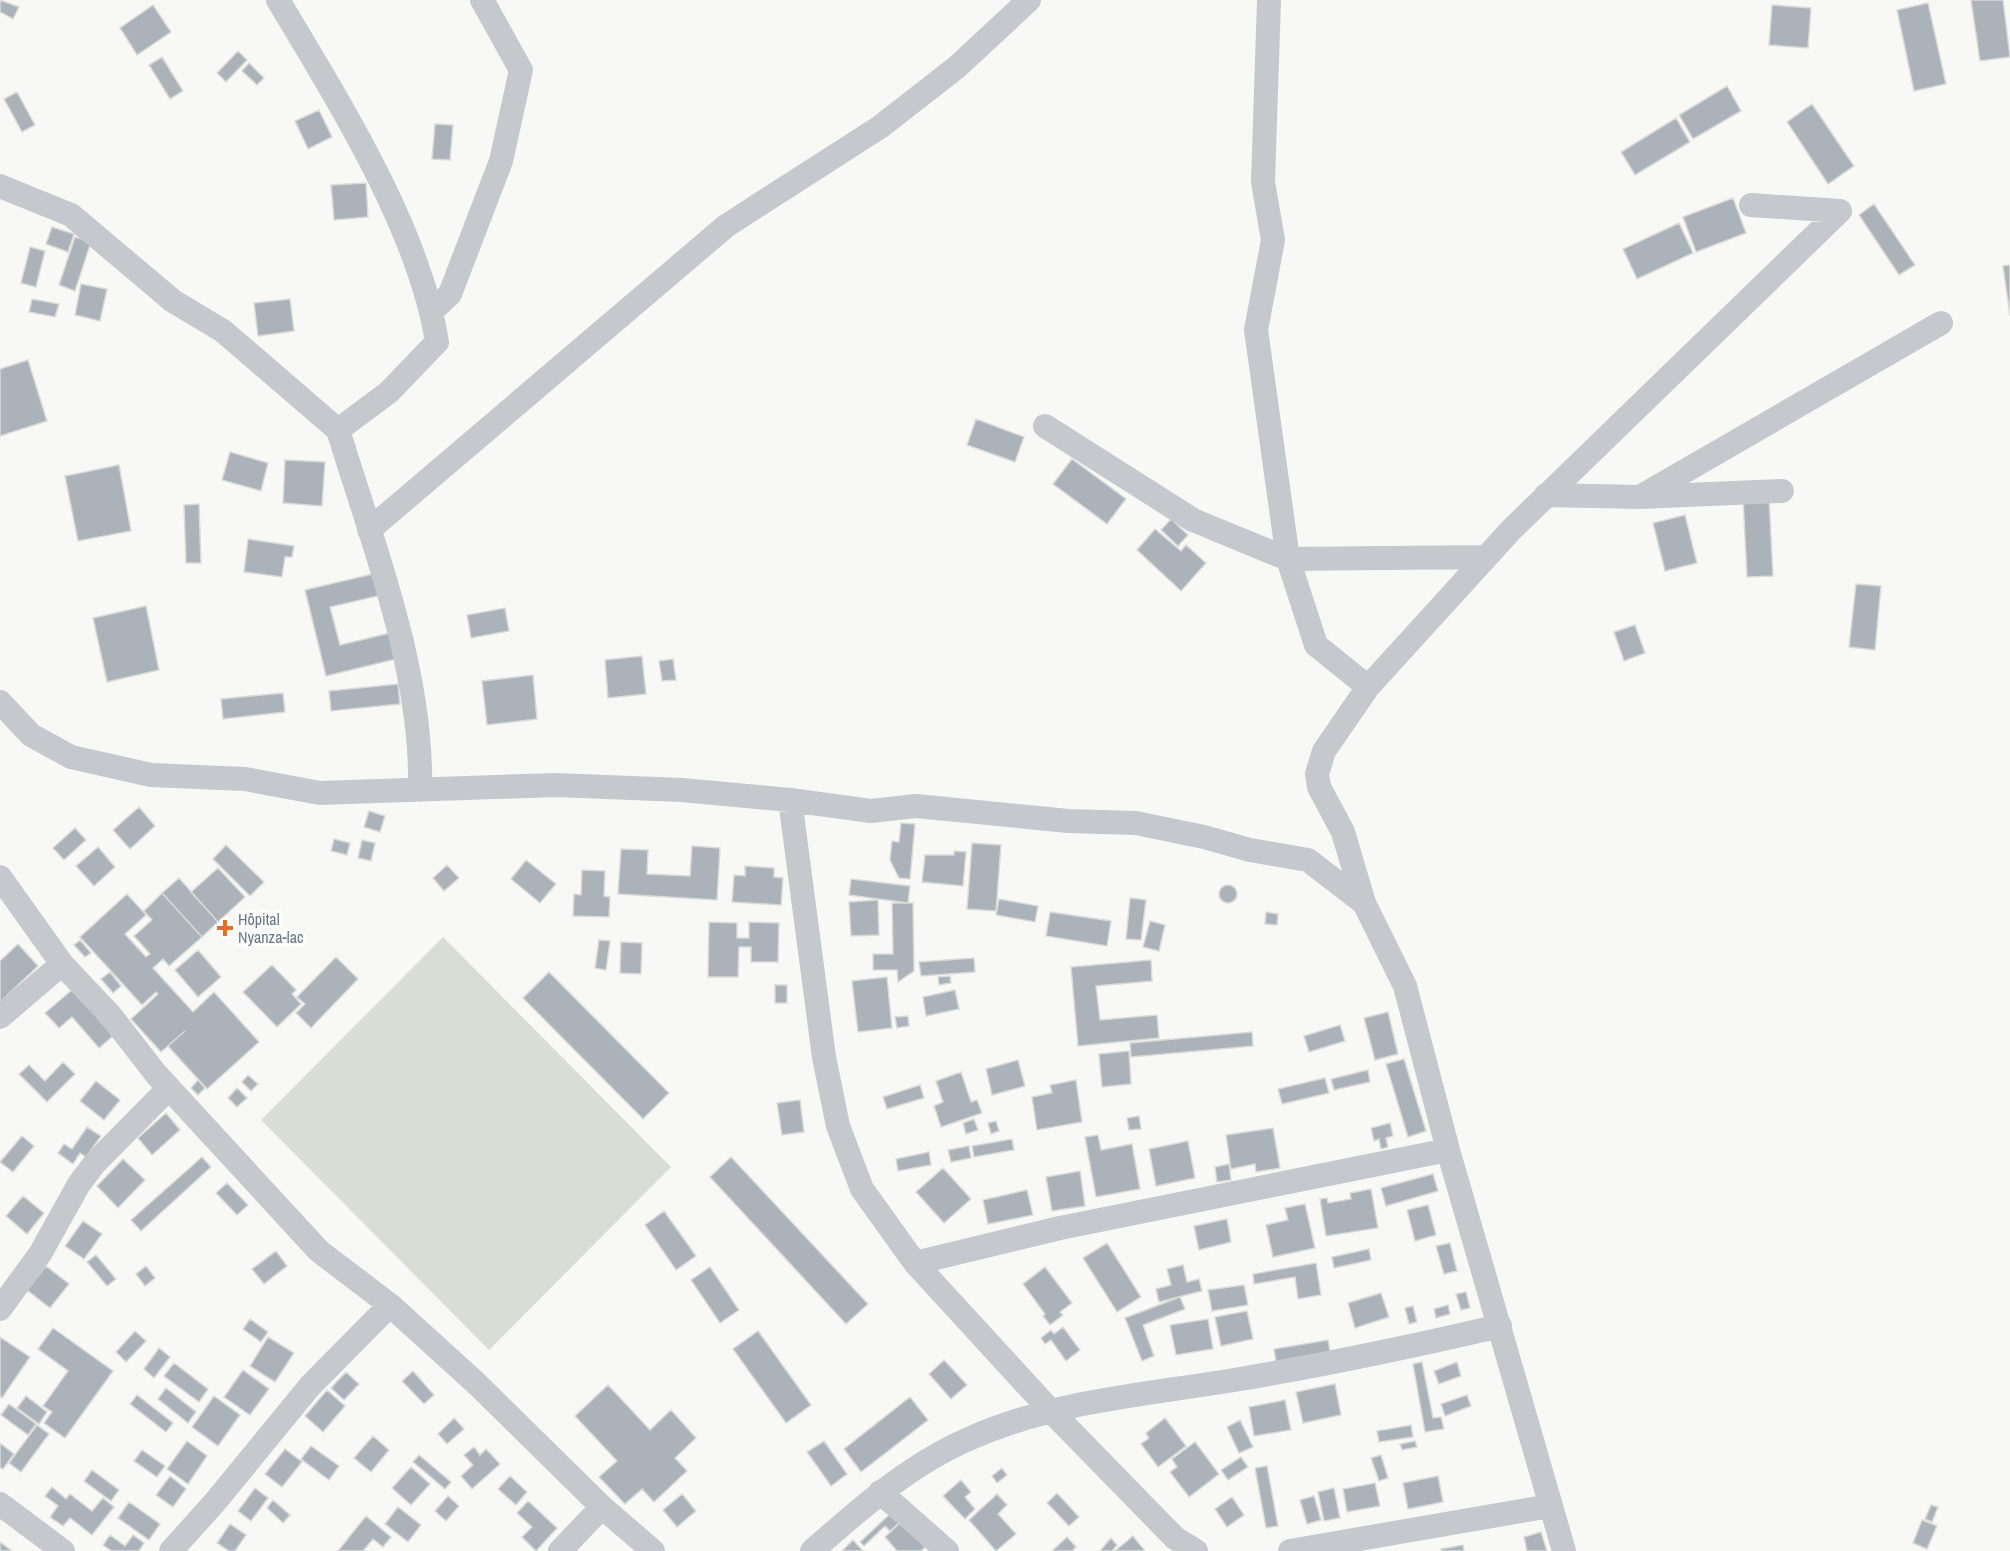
<svg xmlns="http://www.w3.org/2000/svg" width="2010" height="1551" viewBox="0 0 2010 1551" font-family="'Archivo Narrow',sans-serif">
<style>
.green{fill:#d8ded5}
.building{fill:#abb2b9;stroke:#dadbd9;stroke-width:1.5}
.lines{fill:none;stroke-linecap:round;stroke-linejoin:round}
.minor{stroke:#c5c8cc;stroke-width:24}
.poi-dot{fill:#e16d2e;stroke:#fff;stroke-width:2}
.labels{text-anchor:middle;stroke-width:6;stroke-linejoin:round;paint-order:stroke}
.poi-label{font-size:16px;fill:#687687;stroke:#fff;text-anchor:start}
</style>
<rect width="100%" height="100%" fill="#f8f9f6"/>
<path class="green" d="M443 937 671 1167 489 1350 261 1120Z"/>
<path class="building" d="M0 0 19 7 13 19 0 12Z
M1971 0H2003L2010 57 1980 61Z
M1928 3 1946 84 1914 91 1897 10Z
M153 5 171 32 137 55 120 28Z
M1772 5 1811 8 1808 48 1769 45Z
M238 51 247 60 226 82 217 73Z
M162 57 183 91 170 99 149 65Z
M249 63 264 78 257 85 242 71Z
M1727 86 1741 111 1693 139 1679 115Z
M17 92 35 125 22 132 4 99Z
M1812 104 1854 166 1828 184 1787 122Z
M319 110 332 137 308 149 295 121Z
M1676 118 1690 142 1635 175 1621 152Z
M435 124 453 125 450 160 432 159Z
M366 183 368 217 334 220 331 185Z
M1733 198 1746 233 1696 252 1683 217Z
M1874 204 1915 265 1899 275 1859 215Z
M1679 223 1693 253 1637 279 1623 249Z
M52 227 74 234 68 252 46 244Z
M75 237 91 242 75 291 59 285Z
M30 247 45 251 36 287 21 283Z
M2010 265V316L2003 266Z
M81 284 107 289 100 321 75 315Z
M32 299 59 304 55 317 29 312Z
M290 299 294 331 258 336 254 303Z
M28 360 47 421 0 436V369Z
M976 419 1024 437 1015 462 967 445Z
M230 452 268 463 261 491 222 480Z
M1072 459 1126 499 1107 524 1053 484Z
M285 460 325 462 322 506 283 503Z
M119 465 131 531 78 541 65 476Z
M1769 497 1773 576 1747 577 1743 498Z
M199 504 201 563H186L184 505Z
M1685 515 1697 563 1665 571 1653 523Z
M1171 519 1188 535 1178 546 1161 530Z
M1155 529 1181 551 1186 545 1206 563 1181 591 1137 550Z
M248 539 294 546 292 557H285L282 577 244 572Z
M377 573 382 595 330 607 340 645 390 633 396 659 326 676 305 590Z
M1856 584 1881 586 1875 650 1849 647Z
M146 606 159 670 107 682 93 618Z
M505 608 509 631 471 638 467 615Z
M1635 625 1645 653 1624 661 1614 632Z
M642 656 646 694 608 698 605 660Z
M673 659 676 680 662 681 659 661Z
M533 675 537 719 487 725 482 681Z
M398 684 400 704 331 711 329 691Z
M283 693 285 712 223 719 221 699Z
M139 807 155 826 130 849 113 830Z
M369 811 385 816 380 832 364 827Z
M901 823 915 824 910 879 899 878 890 860 892 841 899 842Z
M75 828 86 840 64 860 53 848Z
M334 839 350 843 347 855 331 851Z
M362 840 375 843 371 861 358 858Z
M972 843 1001 845 996 911 967 909Z
M226 845 264 882 250 896 213 859Z
M692 846 720 848 717 900 618 894 621 849 648 850 647 874 690 876Z
M98 847 115 867 94 886 76 866Z
M954 851 966 852 963 886 922 882 925 855H954Z
M526 860 556 884 540 903 511 879Z
M447 865 459 878 444 891 433 878Z
M745 866 774 868V877L783 878 781 905 732 902 734 875 745 876Z
M218 868 245 897 218 922 191 892Z
M582 870 605 871 604 896 610 897 609 917 573 916 574 894 581 895Z
M179 878 218 922 202 937 162 893Z
M851 879 910 886 908 903 849 895Z
M1219 894a9 9 0 1 1 18 0a9 9 0 1 1-18 0Z
M162 893 202 937 169 966 163 959 153 968 193 1012 214 992 259 1042 207 1089 168 1046 185 1031 161 1052 131 1019 158 994 156 992 142 1005 80 937 127 894 146 915 125 934 146 957 150 954 134 936 152 920 144 911Z
M1130 898 1146 900 1141 940 1126 939Z
M999 899 1038 906 1035 922 996 915Z
M878 900 879 935 851 936 849 902Z
M892 903H913L914 971 898 982 897 970H873V954H893Z
M1050 912 1111 921 1107 946 1046 936Z
M1266 912 1278 914 1277 925 1265 924Z
M1150 921 1165 925 1159 951 1143 947Z
M709 922 737 923V938H749V922L779 923 778 962H751V947H739L738 977H708Z
M80 940 91 953 85 957 74 945Z
M599 940 610 941 606 970 595 968Z
M621 942 642 943 641 974 620 973Z
M18 944 38 966 0 1002V961Z
M198 950 221 977 198 997 175 970Z
M336 957 358 979 311 1028 296 1013 305 1004 297 997Z
M974 958 975 972 921 976 919 962Z
M1151 960 1152 981 1096 986 1100 1020 1157 1015 1159 1038 1078 1046 1071 967Z
M272 965 296 990 292 994 301 1004 277 1027 243 992Z
M110 972 121 986 113 993 101 979Z
M549 972 669 1093 643 1119 523 998Z
M950 976 951 983 939 985 938 977Z
M887 977 892 1028 858 1032 852 981Z
M775 985H787V1003H775Z
M73 989 113 1036 99 1048 72 1017 59 1028 45 1013Z
M955 990 959 1009 926 1016 923 997Z
M1388 1012 1398 1054 1375 1060 1364 1018Z
M908 1016 909 1026 897 1028 895 1017Z
M1340 1025 1345 1041 1309 1052 1304 1036Z
M1252 1032 1253 1046 1131 1057 1130 1043Z
M1129 1051 1131 1084 1102 1087 1099 1054Z
M1404 1059 1426 1131 1408 1137 1386 1064Z
M1018 1060 1025 1086 992 1095 986 1069Z
M63 1062 75 1074 47 1102 19 1074 29 1065 45 1081Z
M1368 1070 1370 1082 1334 1090 1331 1079Z
M961 1072 971 1102 977 1100 982 1113 941 1127 934 1106 943 1102 936 1081Z
M248 1075 258 1084 251 1091 242 1082Z
M1325 1078 1329 1093 1282 1104 1278 1089Z
M198 1080 205 1088 198 1095 191 1088Z
M1076 1080 1082 1122 1037 1130 1032 1097 1052 1093 1050 1085Z
M96 1081 120 1100 104 1120 80 1101Z
M920 1085 924 1098 887 1109 883 1097Z
M237 1088 247 1098 237 1107 228 1098Z
M800 1100 804 1132 782 1135 777 1103Z
M166 1113 180 1130 152 1155 138 1138Z
M1139 1116 1141 1129 1129 1130 1127 1118Z
M974 1119 978 1130 966 1134 963 1123Z
M996 1121 999 1131 991 1134 988 1123Z
M1390 1123 1393 1136 1386 1138 1388 1147 1381 1149 1379 1139 1374 1141 1371 1128Z
M87 1127 101 1136 86 1157 80 1153 73 1164 58 1153 64 1144 72 1149Z
M1273 1128 1280 1168 1256 1172 1255 1164 1231 1169 1226 1135Z
M1098 1135 1101 1150 1132 1144 1140 1189 1096 1197 1085 1137Z
M22 1136 34 1146 13 1172 0 1162Z
M1012 1139 1014 1150 974 1157 972 1146Z
M1188 1141 1195 1178 1156 1186 1149 1149Z
M969 1146 971 1158 951 1162 948 1150Z
M929 1152 931 1165 898 1171 896 1159Z
M202 1157 211 1167 141 1231 131 1220Z
M731 1157 868 1304 846 1324 710 1177Z
M123 1159 145 1180 118 1208 97 1186Z
M1229 1164 1231 1180 1217 1182 1215 1167Z
M943 1168 971 1199 944 1223 916 1192Z
M1080 1171 1085 1206 1052 1211 1046 1177Z
M1433 1174 1438 1191 1386 1206 1381 1188Z
M227 1183 248 1205 237 1215 216 1193Z
M1371 1189 1378 1228 1326 1236 1320 1199 1327 1198 1328 1203 1351 1199 1350 1193Z
M1027 1190 1033 1215 988 1224 983 1200Z
M23 1196 44 1213 27 1234 6 1216Z
M1305 1204 1315 1248 1273 1257 1266 1225 1288 1220 1285 1208Z
M1428 1205 1436 1235 1415 1241 1407 1210Z
M664 1211 696 1256 676 1270 645 1225Z
M1227 1219 1231 1242 1199 1250 1194 1226Z
M83 1221 102 1234 84 1259 65 1246Z
M1107 1243 1141 1297 1117 1312 1083 1258Z
M1450 1243 1457 1271 1444 1274 1436 1246Z
M1369 1249 1371 1260 1334 1268 1332 1257Z
M276 1251 287 1266 264 1284 252 1269Z
M96 1255 116 1279 107 1286 87 1262Z
M1316 1263 1321 1295 1298 1299 1295 1277 1254 1284 1253 1274Z
M1183 1265 1187 1282 1199 1279 1202 1291 1159 1302 1156 1289 1171 1285 1167 1269Z
M46 1266 69 1284 50 1308 27 1290Z
M146 1266 155 1278 145 1286 136 1274Z
M710 1267 739 1310 720 1323 691 1280Z
M1045 1267 1072 1303 1060 1312 1063 1315 1050 1325 1043 1316 1045 1314 1023 1284Z
M1244 1285 1248 1305 1212 1311 1208 1290Z
M1466 1292 1470 1308 1461 1310 1456 1294Z
M1381 1293 1389 1317 1355 1328 1348 1303Z
M1180 1297 1185 1309 1143 1325 1154 1356 1142 1361 1125 1318Z
M1448 1305 1450 1314 1436 1318 1434 1309Z
M1413 1306 1417 1322 1409 1324 1405 1308Z
M1247 1311 1253 1339 1221 1346 1215 1317Z
M250 1319 268 1332 261 1342 243 1329Z
M1208 1319 1213 1349 1176 1355 1170 1325Z
M1063 1327 1080 1350 1066 1361 1051 1340 1045 1344 1041 1338 1051 1330 1054 1334Z
M53 1328 113 1371 65 1438 44 1423 52 1412 43 1406 68 1371 38 1349Z
M135 1331 146 1341 126 1362 116 1352Z
M758 1331 811 1405 786 1423 733 1349Z
M0 1337 30 1357 2 1398 0 1396Z
M268 1337 294 1353 275 1382 250 1366Z
M1328 1340 1331 1358 1277 1367 1274 1349Z
M159 1348 170 1357 154 1378 144 1369Z
M944 1360 967 1385 951 1399 929 1374Z
M1422 1362 1433 1418 1441 1417 1444 1429 1425 1432 1413 1364Z
M1457 1362 1461 1376 1439 1384 1434 1371Z
M174 1363 208 1389 199 1402 164 1376Z
M243 1370 269 1389 250 1415 224 1397Z
M413 1371 434 1395 424 1404 402 1381Z
M346 1372 359 1384 344 1400 331 1388Z
M1335 1384 1341 1415 1303 1423 1296 1392Z
M608 1385 650 1430 671 1410 696 1438 675 1458 687 1471 654 1502 642 1489 625 1504 599 1477 617 1461 575 1416Z
M166 1388 196 1412 188 1423 158 1399Z
M327 1390 345 1406 323 1432 305 1416Z
M137 1395 173 1423 166 1432 130 1404Z
M1467 1395 1471 1406 1445 1416 1441 1404Z
M26 1396 47 1412 39 1424 17 1408Z
M214 1396 240 1415 218 1446 192 1427Z
M910 1397 928 1420 861 1472 844 1449Z
M1285 1400 1291 1430 1254 1436 1249 1407Z
M9 1404 36 1424 28 1435 1 1415Z
M454 1418 464 1429 447 1444 438 1434Z
M1165 1418 1186 1446 1158 1467 1141 1444 1149 1438 1146 1433Z
M1240 1420 1253 1447 1239 1453 1227 1427Z
M37 1425 49 1434 21 1472 9 1463Z
M1411 1425 1413 1437 1379 1442 1377 1431Z
M373 1436 389 1450 371 1472 354 1458Z
M187 1441 207 1456 188 1484 167 1469Z
M824 1441 847 1474 831 1486 807 1452Z
M1415 1441 1417 1447 1402 1450 1400 1444Z
M1195 1442 1219 1474 1189 1497 1170 1472 1177 1467 1172 1459Z
M0 1443 14 1454 3 1469 0 1467Z
M311 1446 339 1466 329 1480 301 1459Z
M474 1447 480 1455 486 1449 500 1464 472 1489 461 1476 473 1465 464 1455Z
M285 1449 302 1462 282 1487 265 1474Z
M142 1450 165 1466 157 1477 134 1461Z
M419 1455 451 1482 445 1489 413 1462Z
M1381 1455 1388 1478 1379 1481 1371 1458Z
M1241 1457 1248 1467 1228 1480 1221 1470Z
M1267 1466 1278 1526 1266 1528 1255 1468Z
M411 1467 430 1484 411 1505 392 1488Z
M1002 1468 1007 1475 997 1483 992 1476Z
M92 1470 119 1490 111 1501 84 1481Z
M170 1476 186 1489 173 1507 156 1495Z
M510 1476 527 1492 516 1505 498 1489Z
M1438 1476 1443 1502 1408 1509 1403 1483Z
M961 1480 971 1492 965 1497 975 1509 965 1519 943 1496Z
M1375 1483 1380 1506 1347 1512 1343 1489Z
M52 1487 66 1499 70 1494 92 1511 103 1498 114 1507 92 1535 70 1518 63 1526 50 1517 58 1506 45 1496Z
M255 1488 268 1498 251 1521 238 1511Z
M1334 1488 1340 1518 1324 1521 1318 1492Z
M1057 1493 1079 1517 1069 1526 1047 1503Z
M682 1494 696 1511 677 1527 663 1510Z
M997 1494 1007 1505 998 1514 1016 1534 996 1551 969 1520Z
M448 1496 459 1506 446 1521 435 1511Z
M1314 1496 1321 1520 1307 1524 1300 1500Z
M1232 1497 1244 1515 1227 1527 1215 1509Z
M273 1500 290 1515 283 1523 267 1508Z
M528 1501 557 1528 536 1551 522 1537 532 1527 517 1513Z
M129 1502 160 1524 149 1540 118 1518Z
M1931 1505 1938 1507 1932 1522 1925 1519Z
M398 1507 421 1525 408 1542 385 1524Z
M890 1514 899 1523 890 1531 885 1526 864 1546 860 1542Z
M366 1516 391 1537 383 1547 373 1539 363 1551H338Z
M1922 1520 1937 1526 1927 1549 1913 1543Z
M902 1521 925 1547 921 1551H897L885 1537Z
M230 1524 246 1535 235 1551H229L217 1543Z
M1541 1532 1547 1551H1527L1524 1537Z
M110 1535 125 1546 133 1535 144 1543 139 1551H112L103 1545Z
M1133 1536 1145 1551H1115Z
M1067 1537 1076 1547 1072 1551H1052Z
M1111 1538 1117 1545 1112 1551H1100Z
M853 1540 863 1551H842Z
M0 1542 12 1551H0Z
M1463 1545 1464 1551H1442L1441 1549Z"/>
<g class="lines">
<path class="minor" d="M1269 0 1263 182 1273 240 1256 330 1288 559 1316 645 1368 687
M0 186 71 215 173 301 223 331 338 430 389 392 437 342C419 228 337 99 278 0
M1751 205 1840 211
M432 311 450 294 501 161 521 70 482 0
M1045 426 1193 520 1288 559 1485 557
M338 430C373 544 423 671 420 790
M1546 495 1640 497 1782 491
M1640 497 1941 323
M369 530 726 226 880 127 957 67 1029 0
M0 702 31 735 71 757 151 775 245 779 320 793 556 785 682 790 790 800 871 811 916 806 1068 821 1136 823 1204 837 1250 850 1308 860 1364 903 1405 986 1448 1150 1564 1551
M790 800 824 1057 838 1126 862 1189 915 1263 1050 1410 1175 1538 1196 1551
M0 877 62 964 111 1016 156 1074 319 1251 390 1305 477 1384 602 1507 653 1551
M1364 903 1343 832 1319 787 1317 774 1324 751 1368 687 1511 530 1840 211
M0 1017 62 964
M915 1263 1060 1228 1448 1150
M0 1309 40 1254 79 1184 95 1163 169 1088
M880 1492 947 1551
M0 1504 63 1551
M171 1551 215 1502 310 1386 390 1305
M560 1551 602 1507
M812 1551C861 1508 910 1464 971 1438 1052 1402 1141 1395 1228 1381 1319 1366 1410 1347 1500 1326
M1290 1551 1550 1506"/>
</g>
<path class="poi-dot" d="M222 919h6v6h6v6h-6v6h-6v-6h-6v-6h6z"/>
<g class="labels">
<g class="poi-label">
<text x="238" y="925">Hôpital<tspan x="238" dy="18">Nyanza-lac</tspan></text>
</g>
</g>
</svg>
